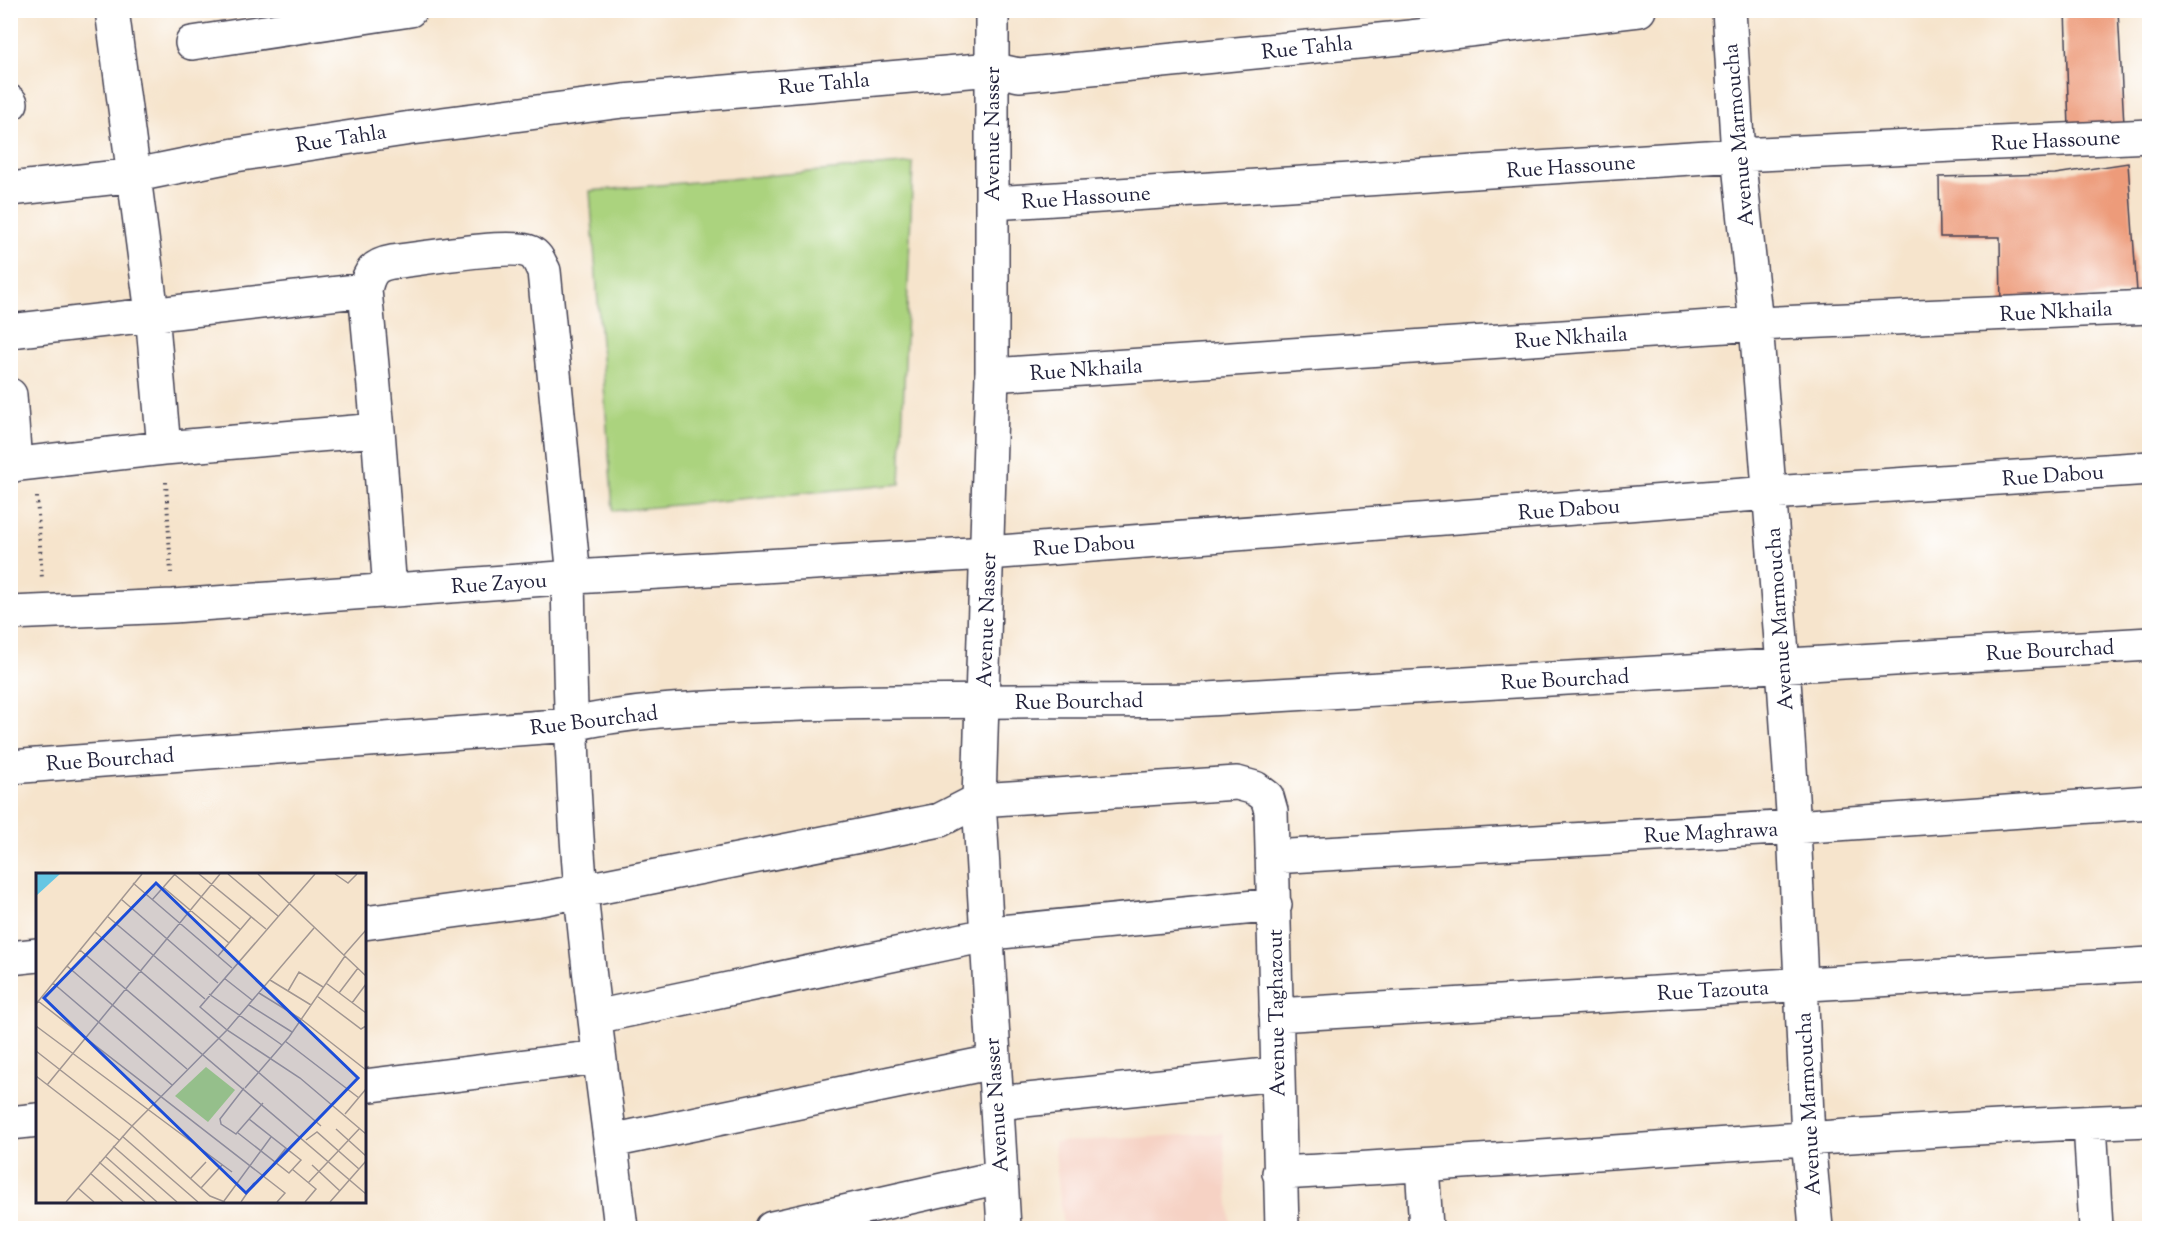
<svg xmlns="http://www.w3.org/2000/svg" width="2160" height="1239" viewBox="0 0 2160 1239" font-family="'Sorts Mill Goudy',serif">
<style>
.built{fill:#f6d2c4}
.green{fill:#abd37e;stroke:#667a5c;stroke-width:1.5}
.building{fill:#ed9b7a}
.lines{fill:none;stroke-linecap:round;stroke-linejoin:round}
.minor-casing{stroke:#423f51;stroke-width:36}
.tertiary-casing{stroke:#423f51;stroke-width:36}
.path{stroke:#423f51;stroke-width:4;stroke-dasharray:1.5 4.5;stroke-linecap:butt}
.minor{stroke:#fff;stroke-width:33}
.tertiary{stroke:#fff;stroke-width:33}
.labels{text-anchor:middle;stroke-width:4.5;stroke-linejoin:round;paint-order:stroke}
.street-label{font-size:21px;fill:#22223b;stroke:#fff}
.inset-road{fill:none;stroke:#a19692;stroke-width:1.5}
.view{fill:#1d4ed8;fill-opacity:0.15;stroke:#1d4ed8;stroke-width:3}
.inset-edge{fill:none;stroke:#22223b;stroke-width:3}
</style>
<rect width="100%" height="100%" fill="#fff"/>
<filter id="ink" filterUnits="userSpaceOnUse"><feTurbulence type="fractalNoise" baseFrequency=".0167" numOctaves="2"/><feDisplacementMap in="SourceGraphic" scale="12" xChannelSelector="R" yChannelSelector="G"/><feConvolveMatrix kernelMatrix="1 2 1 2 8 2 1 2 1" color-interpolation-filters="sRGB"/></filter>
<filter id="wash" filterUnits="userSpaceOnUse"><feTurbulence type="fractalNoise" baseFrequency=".008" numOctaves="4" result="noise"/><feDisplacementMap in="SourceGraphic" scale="24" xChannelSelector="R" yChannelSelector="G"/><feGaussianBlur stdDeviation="1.35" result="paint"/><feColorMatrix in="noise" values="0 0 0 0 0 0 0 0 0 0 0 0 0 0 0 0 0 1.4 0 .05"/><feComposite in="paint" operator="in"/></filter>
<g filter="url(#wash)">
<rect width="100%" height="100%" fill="#f6e4cc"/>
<path class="built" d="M1223 1133 1231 1228H1063L1054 1142Z"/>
<path class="green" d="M913 163 900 484 613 511 590 191Z"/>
<g id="blocks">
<path class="building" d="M2065 10H2118L2124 125 2069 128Z
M2128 163 2137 292 2001 308 2000 237H1940L1939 177 2055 174Z"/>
</g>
</g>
<g filter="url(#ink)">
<use href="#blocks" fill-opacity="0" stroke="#423f51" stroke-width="1.5"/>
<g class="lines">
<defs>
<path id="minor" d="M112 10 152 313 164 448
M1729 10 1738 155 1756 324 1783 666 1794 827 1808 1138 1816 1228
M192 43 410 10
M10 102 11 103
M10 189 136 175 235 155 411 128 623 101 992 69 1019 75 1410 37 1639 10
M993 203 1738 155 2150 136
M10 331 365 290
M992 375 1756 324 2150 307
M10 395 15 465
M10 465 164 448 378 430
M568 578C570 683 572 787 581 891 591 1004 608 1116 621 1228
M390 591 378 430 365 290C369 272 374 265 392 262 418 259 512 243 530 252 538 256 540 264 544 271L574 577
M10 613 173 606 574 577 988 553 1770 493 2150 468
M10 767 570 725C636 709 706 708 773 705 912 699 1051 702 1191 700L2150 644
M1272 857 1794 827 2150 802
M364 923 535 900 940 820 979 800 1237 783 1255 788 1267 797 1271 811 1282 1228
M10 958 38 955
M1276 1015 2150 964
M595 1017 1001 932 1275 905
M364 1086 598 1057
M997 1103 1276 1074
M10 1123 38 1120
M2090 1123 2096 1228
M611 1141 993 1062
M1422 1165 1426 1228
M1279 1173C1569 1158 1859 1131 2150 1120
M772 1228 1000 1177"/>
<path id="tertiary" d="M992 10V375L979 800 1004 1228"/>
</defs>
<use href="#minor" class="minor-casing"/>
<use href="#tertiary" class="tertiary-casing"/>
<path class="path" d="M166 482 171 573
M37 497 42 579"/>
<use href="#minor" class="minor"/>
<use href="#tertiary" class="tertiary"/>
</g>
</g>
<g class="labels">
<g class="street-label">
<text transform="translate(1307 47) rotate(-6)" y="7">Rue Tahla</text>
<text transform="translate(824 83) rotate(-5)" y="7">Rue Tahla</text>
<text transform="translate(992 134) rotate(-90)" y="7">Avenue Nasser</text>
<text transform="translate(1738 135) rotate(-95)" y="7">Avenue Marmoucha</text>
<text transform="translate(341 138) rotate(-9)" y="7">Rue Tahla</text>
<text transform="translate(2056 140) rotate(-3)" y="7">Rue Hassoune</text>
<text transform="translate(1571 166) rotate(-4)" y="7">Rue Hassoune</text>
<text transform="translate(1086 197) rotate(-4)" y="7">Rue Hassoune</text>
<text transform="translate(2056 311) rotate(-3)" y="7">Rue Nkhaila</text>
<text transform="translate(1571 337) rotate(-4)" y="7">Rue Nkhaila</text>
<text transform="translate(1086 369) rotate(-4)" y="7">Rue Nkhaila</text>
<text transform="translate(2053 475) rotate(-4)" y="7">Rue Dabou</text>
<text transform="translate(1569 509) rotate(-4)" y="7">Rue Dabou</text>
<text transform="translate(1084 545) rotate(-4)" y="7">Rue Dabou</text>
<text transform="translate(499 583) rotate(-4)" y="7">Rue Zayou</text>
<text transform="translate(1779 619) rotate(-94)" y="7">Avenue Marmoucha</text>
<text transform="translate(986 620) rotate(-88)" y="7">Avenue Nasser</text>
<text transform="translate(2050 650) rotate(-3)" y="7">Rue Bourchad</text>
<text transform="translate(1565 679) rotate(-3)" y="7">Rue Bourchad</text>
<text transform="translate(1079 701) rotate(-1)" y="7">Rue Bourchad</text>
<text transform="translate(594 720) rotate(-7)" y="7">Rue Bourchad</text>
<text transform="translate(110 759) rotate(-4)" y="7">Rue Bourchad</text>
<text transform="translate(1711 832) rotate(-3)" y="7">Rue Maghrawa</text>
<text transform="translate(1713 990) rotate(-3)" y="7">Rue Tazouta</text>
<text transform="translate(1276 1013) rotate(-91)" y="7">Avenue Taghazout</text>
<text transform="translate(1808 1104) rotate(-93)" y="7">Avenue Marmoucha</text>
<text transform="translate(996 1105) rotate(-94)" y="7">Avenue Nasser</text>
</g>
</g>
<g transform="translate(36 873)">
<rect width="330" height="330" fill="#f6e4cc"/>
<path d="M170 194 199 217 172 249 139 223Z" fill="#abd37e"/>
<path d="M0 1H24L0 23Z" fill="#65c6e3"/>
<path class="inset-road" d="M138 1 205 57M163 1 230 56M192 1 242 43M222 1 330 103M279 1 164 134 191 157 264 205 330 261M299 1 312 10 321 1M97 10 196 95M127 14 193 70M85 26 182 110M116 27 139 1M71 43 169 126M59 59 285 253M44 77 330 321M308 82 330 57M182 83 215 44M31 93 151 196M188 105 216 127M234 107 275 132M17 110 136 212M290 110 330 140M252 118 263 99 287 114M223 120 265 146 330 197M303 120 322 95M173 121 246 172M281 123 325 156 330 153M2 128 249 320 241 329M316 130 330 111M0 131 106 1M213 132 256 159M0 153 196 299M249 168 323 225M0 178 96 253 174 323 189 329M0 203 83 267M11 212 184 1M208 215 184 246 185 251 200 261 227 230M209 215 253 164 309 83M309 241 330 216M300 256 330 283M202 260 253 300 265 287 213 246M86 263 162 329M270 267 281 259 323 296M77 273 141 329M69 283 121 329M63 289 109 329M276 292 304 318M256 296 280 316 269 329M54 300 87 329M228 303 250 275M154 306 170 289M272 310 324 255M42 315 58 329M165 315 186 292M188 328 235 264M30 329 96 253 191 157 278 55M205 329 218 310M294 329 330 288"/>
<path class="view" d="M120 10 322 205 210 320 8 125Z"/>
<rect width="330" height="330" class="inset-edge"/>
</g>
<rect width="2160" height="1239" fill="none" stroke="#fff" stroke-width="36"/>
</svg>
